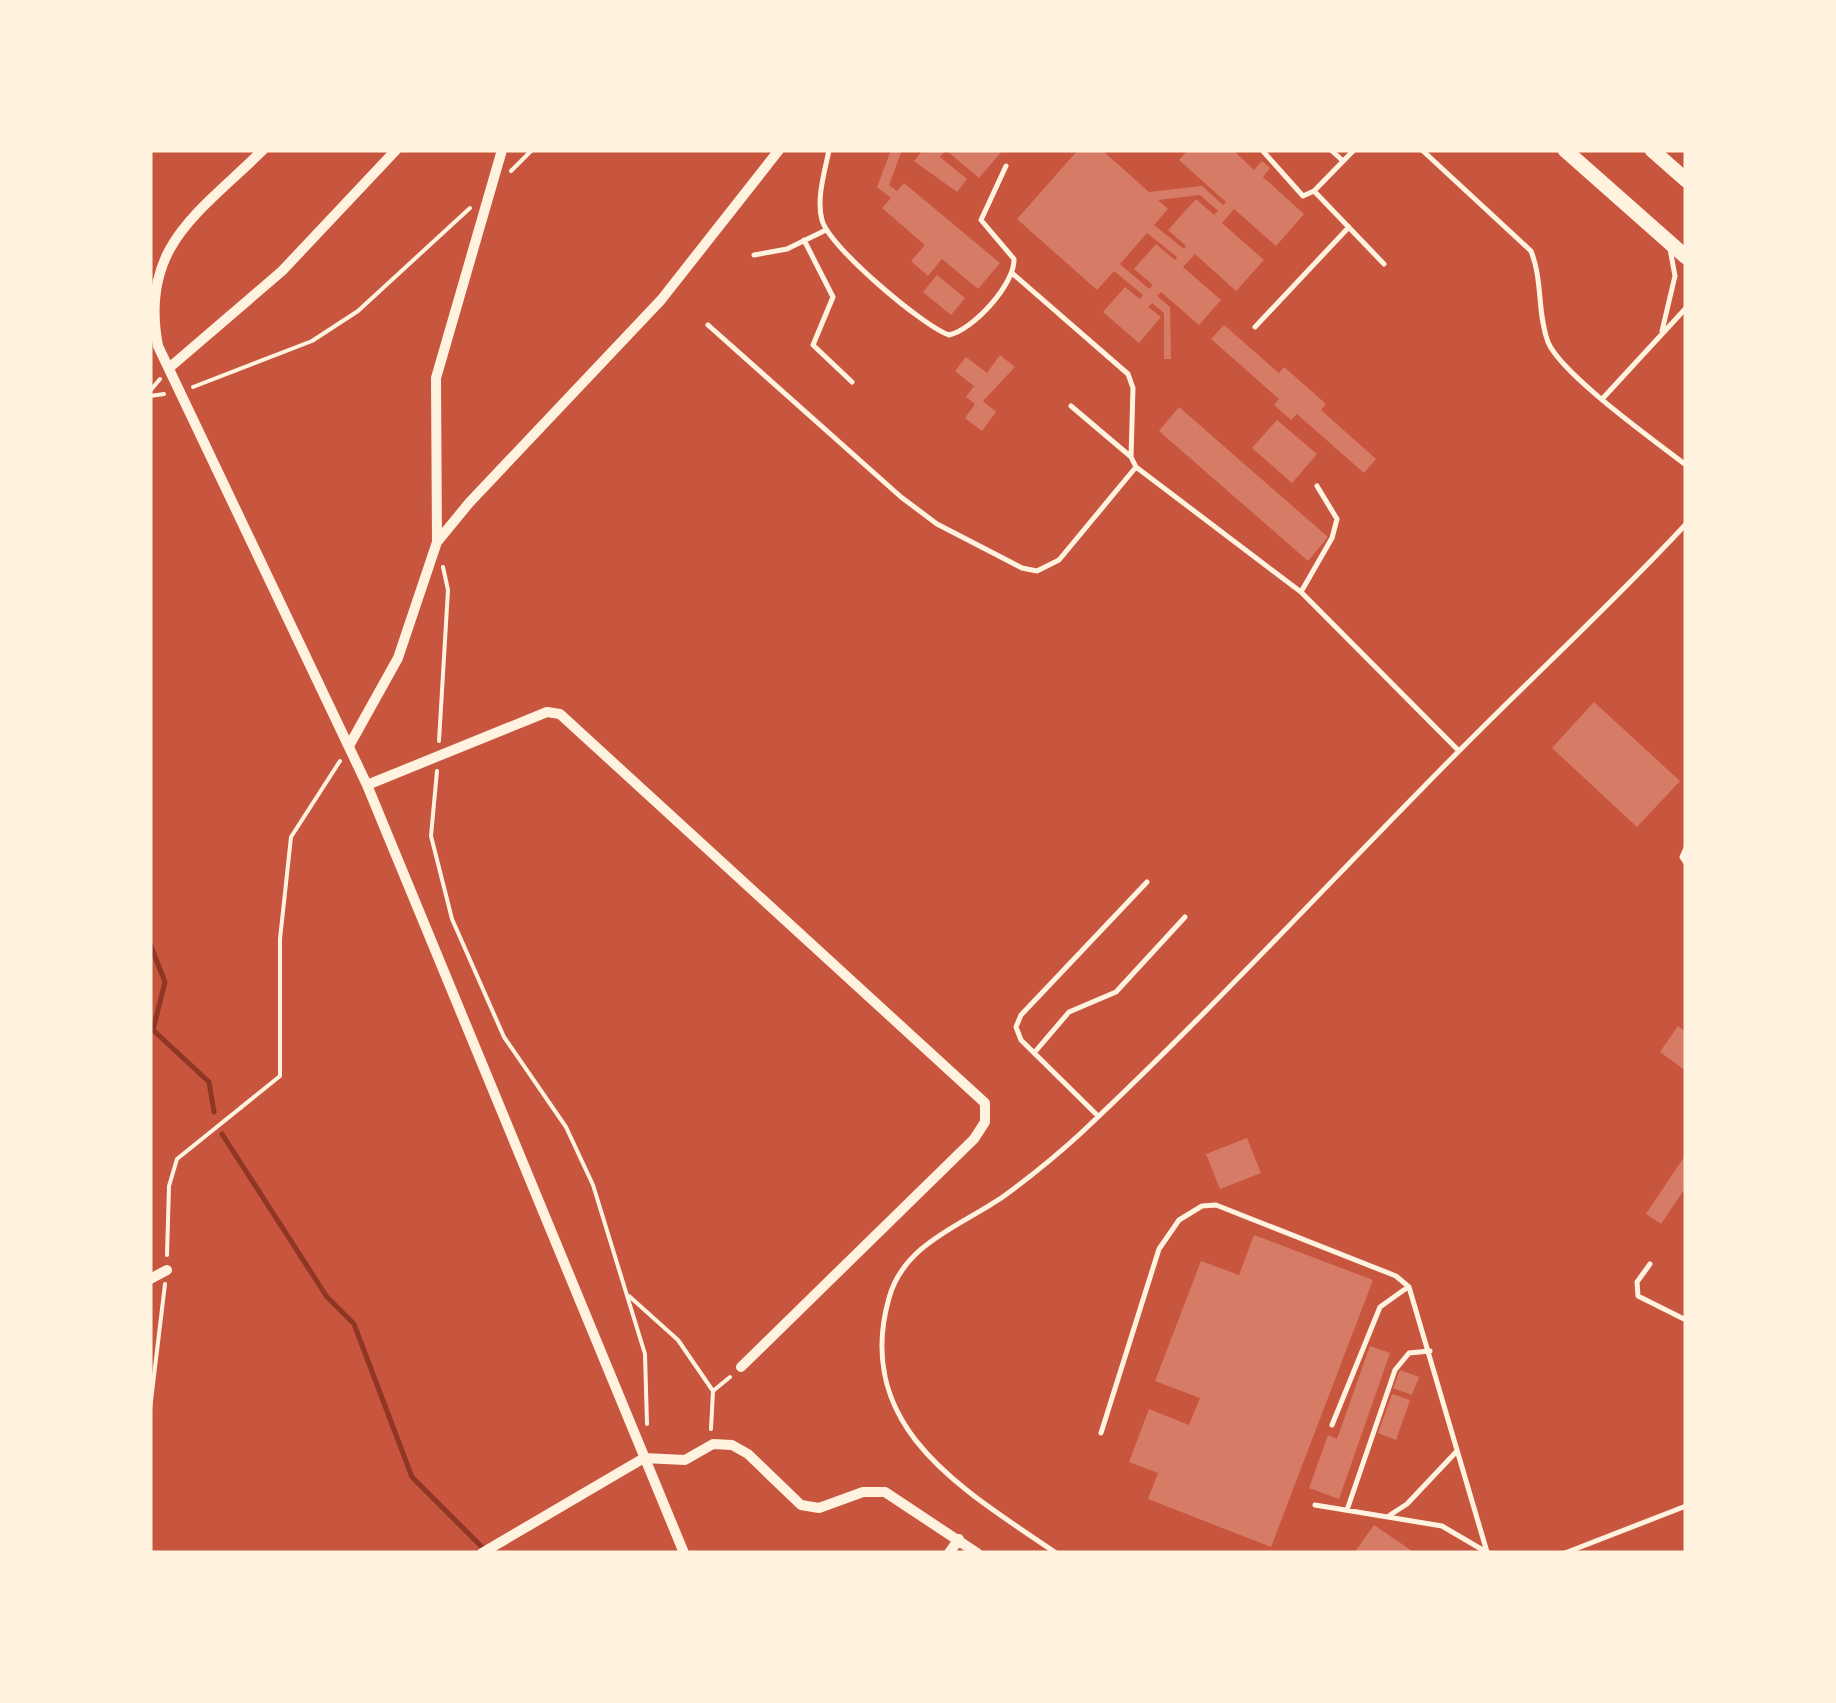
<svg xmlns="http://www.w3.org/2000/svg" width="1836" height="1703" viewBox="0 0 1836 1703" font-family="Mulish,sans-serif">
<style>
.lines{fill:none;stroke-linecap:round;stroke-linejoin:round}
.stream{stroke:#8f3625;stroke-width:5}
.building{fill:#d67c66;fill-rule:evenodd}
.path{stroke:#fff3e0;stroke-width:4}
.service{stroke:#fff3e0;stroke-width:5}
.minor{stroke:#fff3e0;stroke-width:10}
.secondary{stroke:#fff3e0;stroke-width:15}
</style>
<rect width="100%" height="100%" fill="#c8553d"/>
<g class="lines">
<path class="stream" d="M150 944 165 982 153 1030 209 1082 214 1112
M222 1134 327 1297 354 1324 412 1477 486 1551"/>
</g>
<path class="building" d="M891 150H902L889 185 897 191 904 183 1000 263 978 289 942 259 928 276 911 261 925 245 882 208 891 198 877 187Z
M923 150H946L940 157 967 179 957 192 914 161Z
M946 150H1003L979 178Z
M1078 150H1102L1149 192 1202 186 1223 205 1226 202 1179 160 1188 150H1233L1254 170 1262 161 1270 168 1263 177 1304 214 1276 246 1234 209 1222 223 1264 260 1236 291 1195 254 1183 267 1221 300 1199 325 1161 292 1157 296 1170 307 1171 359H1164V313L1152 303 1148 307 1161 317 1139 343 1103 312 1125 287 1140 299 1143 295 1114 271 1097 290 1017 219ZM1200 195 1218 211 1214 215 1196 199 1168 230 1186 246 1184 249 1154 225 1168 209 1158 200ZM1147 233 1177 257 1175 260 1156 244 1134 269 1153 285 1149 289 1120 264Z
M937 275 965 298 951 315 923 292Z
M1224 325 1279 373 1284 367 1326 404 1321 410 1376 459 1364 473 1297 414 1291 420 1274 405 1279 399 1211 339Z
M1000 355 1015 367 983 401 996 412 982 431 965 418 975 404 966 397 974 386 955 371 966 357 987 373Z
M1179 407 1328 537 1308 561 1159 431Z
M1277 420 1317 454 1292 483 1252 448Z
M1594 702 1680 781 1637 827 1552 748Z
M1678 1026 1686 1032V1071L1660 1052Z
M1247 1138 1261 1173 1220 1189 1206 1154Z
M1686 1154V1187L1661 1224 1646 1214Z
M1254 1235 1373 1280 1271 1547 1148 1499 1158 1473 1129 1462 1149 1409 1189 1425 1200 1398 1155 1381 1201 1261 1239 1275Z
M1370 1346 1390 1353 1339 1499 1309 1488 1328 1435 1337 1439Z
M1400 1370 1419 1377 1412 1395 1393 1388Z
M1392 1394 1410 1400 1396 1440 1378 1433Z
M1374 1525 1415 1553H1354Z"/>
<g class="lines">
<path class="path" d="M511 171 532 150
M193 387 312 341 358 311 470 208
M150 391 160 379
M150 396 164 394
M439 741 448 590 443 567
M437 771 431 836 452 919 504 1037 566 1127 593 1185 645 1354 647 1424
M167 1255 169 1186 177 1159 280 1076V939L291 837 340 761
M629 1296 678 1340 713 1391
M150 1409 165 1284
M711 1429 713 1391 730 1377"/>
<path class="service" d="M829 150C825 171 816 199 822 220 828 246 924 327 949 335 973 330 1015 284 1014 259L981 220 1006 166
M1262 150 1303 196 1314 191 1354 150
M1331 150 1343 161
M1422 150 1531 251C1543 281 1537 313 1548 342 1561 374 1655 441 1686 465
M1314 191 1384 264
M804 240 833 297 813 345 852 382
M754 255 787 249 826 230
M1012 273 1128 374 1133 388 1131 457 1136 467 1301 592
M708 325 901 497 937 524 1022 568 1037 571 1059 560 1136 467
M1255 327 1349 227
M1662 331 1675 276 1670 249
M1604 397 1686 308
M1071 406 1130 456
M1317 486 1337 519 1332 538 1301 592 1459 751
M1686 848 1682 857 1686 863
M1034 1053 1069 1012 1116 992 1185 917
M1098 1116 1021 1040 1016 1027 1021 1015 1147 882
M1650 1264 1637 1282 1638 1296 1686 1320
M1332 1425 1380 1307 1408 1287
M1101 1433 1159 1249 1179 1220 1202 1206 1216 1205 1396 1276 1409 1287 1487 1552
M1315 1505 1442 1526 1488 1553
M1347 1510 1395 1370 1409 1353 1430 1351
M1390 1515 1407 1504 1457 1451
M1056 1553C966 1491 852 1429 889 1298 904 1243 963 1225 1004 1196 1030 1177 1056 1156 1080 1134 1210 1012 1331 880 1457 753 1533 676 1612 604 1686 524
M1565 1553 1686 1506"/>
<path class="minor" d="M263 150C199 213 139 246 158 346L367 785 684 1553
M169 368 282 271 396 150
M437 542 469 503 661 300 779 150
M349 746 398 658 437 542 436 378 502 150
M367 785 547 712 560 714 985 1103V1122L974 1139 741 1367
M150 1279 167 1270
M482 1553 644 1458 685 1460 713 1444 732 1445 748 1454 801 1505 819 1508 863 1492H885L977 1553
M949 1553 959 1539"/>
<path class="secondary" d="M1565 150 1686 257
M1652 150 1686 180"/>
</g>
<rect width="1836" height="1703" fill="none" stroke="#fff3e0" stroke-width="305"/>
</svg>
